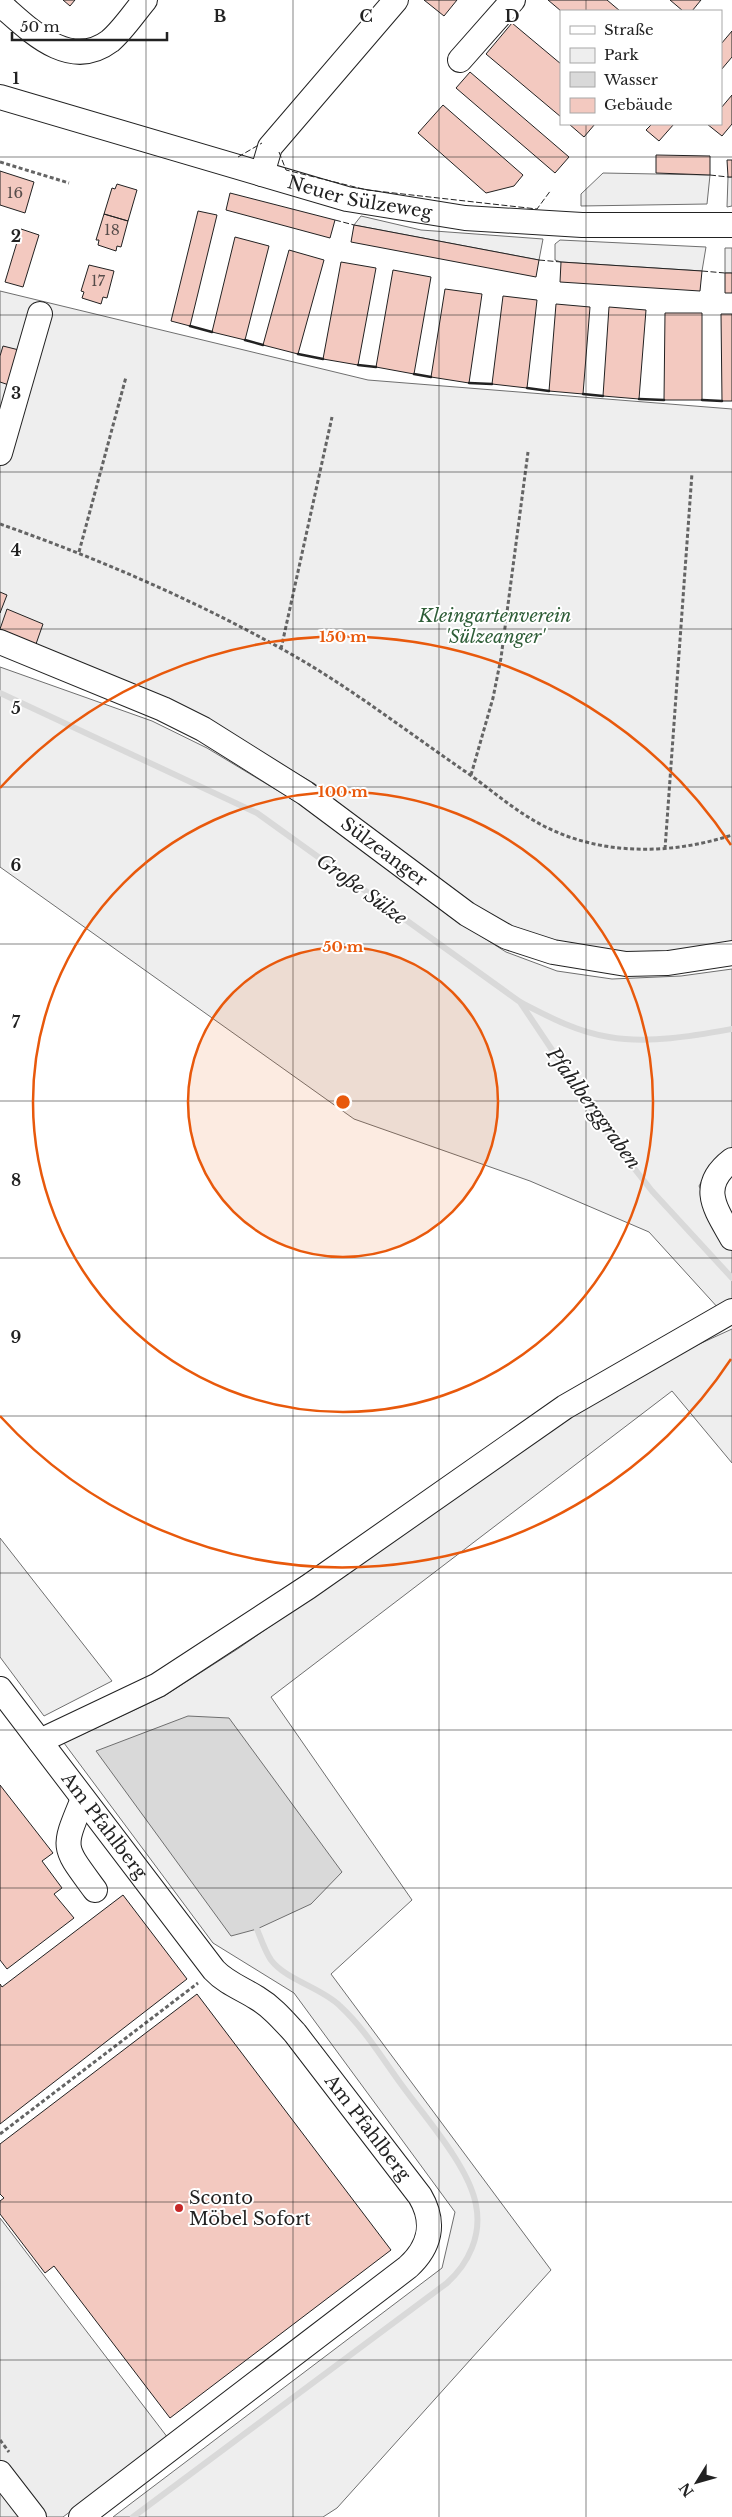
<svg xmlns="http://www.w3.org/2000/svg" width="732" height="2517" viewBox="0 0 732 2517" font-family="'Libre Baskerville',serif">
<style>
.green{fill:#eee;stroke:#6f6f6f}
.parking{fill:#ededed;stroke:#6f6f6f}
.water{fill:#d9d9d9;stroke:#6f6f6f}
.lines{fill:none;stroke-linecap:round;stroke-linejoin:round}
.stream{stroke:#d9d9d9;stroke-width:6}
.building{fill:#f3c9c0;stroke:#222}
.minor-casing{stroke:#222;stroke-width:26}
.path{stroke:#646464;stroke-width:3;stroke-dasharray:4 2.5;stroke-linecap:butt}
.minor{stroke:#fff;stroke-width:24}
.fence{stroke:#222;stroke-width:1;stroke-dasharray:6 2.5;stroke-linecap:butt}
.wall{stroke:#222;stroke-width:2.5}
.grid{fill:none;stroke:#222;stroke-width:1;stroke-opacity:0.55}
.ring{fill:none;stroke:#e8590c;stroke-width:2.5}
.poi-dot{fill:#c62828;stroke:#fff;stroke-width:2}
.labels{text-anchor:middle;stroke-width:4;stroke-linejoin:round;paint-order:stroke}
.number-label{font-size:15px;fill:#564c4a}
.street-label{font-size:18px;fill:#222;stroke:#fff}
.park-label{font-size:18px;font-style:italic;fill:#2f5e38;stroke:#fff}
.poi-label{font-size:18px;fill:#222;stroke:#fff;text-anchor:start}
.water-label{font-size:19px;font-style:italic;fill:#222;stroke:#fff}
.grid-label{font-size:16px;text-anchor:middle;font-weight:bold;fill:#222;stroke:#fff;stroke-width:4;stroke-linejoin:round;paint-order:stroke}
.centre{fill:#e8590c;stroke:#fff;stroke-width:2.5}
.ring-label{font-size:15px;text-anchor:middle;font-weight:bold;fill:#e8590c;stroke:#fff;stroke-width:4;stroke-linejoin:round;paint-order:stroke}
</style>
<rect width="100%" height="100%" fill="#fff"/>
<path class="green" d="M603 173 710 175 707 204 581 206V194Z
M728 177H732V206L727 207Z
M361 216 421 230 543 239 539 260 354 225Z
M560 240 706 247 702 271 561 262 555 260V244Z
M725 248H732V273H725Z
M0 291 368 380 732 409V946L648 955 555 943 494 920 403 854 315 784 207 721 0 632Z
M0 667 152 721 207 748 308 809 448 915 506 952 557 971 612 979 681 976 732 969V1152L705 1175 699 1186 732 1250V1302L720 1310 649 1232 530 1181 354 1119 0 867Z
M732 1329V1463L672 1391 271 1697 412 1900 331 1974 551 2270 337 2508 323 2517H113L442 2268 455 2212 294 1993 213 1943 64 1743 164 1696 239 1648 568 1419 673 1356Z
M0 1538 112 1681 44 1716 0 1657Z"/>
<path class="parking" d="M0 2218 168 2438 63 2517H0Z"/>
<path class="water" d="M188 1716 229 1718 342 1872 311 1904 257 1929 231 1936 96 1751Z"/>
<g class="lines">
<path class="stream" d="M0 693 257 813 520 1002C549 1017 577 1032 609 1037 649 1044 693 1036 732 1029
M520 1002 615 1144 652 1191 732 1278
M133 2517 447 2283C469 2263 482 2235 476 2205 469 2166 424 2116 401 2084 382 2058 364 2028 340 2006 322 1988 286 1980 271 1960 265 1951 261 1939 257 1929"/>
</g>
<path class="building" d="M63 0H75L70 6Z
M424 0H457L444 16Z
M548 0H607L620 11H561Z
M670 0H701L692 11H683Z
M512 23 561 64V117L486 54Z
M732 31V57L721 70V44Z
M470 72 569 157 555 173 456 88Z
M732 95V124L722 136 707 124H721V108Z
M443 105 523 175 514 186 486 193 418 133Z
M569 124H595L584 137Z
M652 124H674L659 141 646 130Z
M656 155 710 156V175L656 173Z
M727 160H732V177H728Z
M0 171 34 182 25 213 0 205Z
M117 184 137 190 128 221 104 214 112 188 115 189Z
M230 193 335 220 330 238 226 210Z
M198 211 217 215 190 326 171 321Z
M104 214 128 221 121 247 117 246 116 251 98 245 99 240H96Z
M354 225 539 260 536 277 351 242Z
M21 229 39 235 23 287 5 282Z
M235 237 269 246 245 340 212 332Z
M289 250 324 260 298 354 263 345Z
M341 262 376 268 358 365 323 359Z
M561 262 702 271 700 291 560 282Z
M89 265 114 271 107 298 103 297 101 304 82 298 84 292 81 291Z
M393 270 431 277 414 374 376 367Z
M725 273H732V293H725Z
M445 289 482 294 469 383 431 377Z
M503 296 537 300 527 388 492 384Z
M556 304 590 307 583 394 549 391Z
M609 307 646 310 639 399 603 396Z
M665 313H702V400H664Z
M721 314H732V401H722Z
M3 346 19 350 9 385 0 382V356Z
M0 592 7 595 0 613Z
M7 609 43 624 36 644 0 629Z
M0 1785 53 1853 42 1861 62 1888 54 1894 74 1918 7 1969 0 1960Z
M123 1895 187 1979 0 2124V1984L2 1987Z
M197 1994 391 2250 170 2418 54 2266 45 2273 0 2214V2201L4 2198 0 2194V2144Z"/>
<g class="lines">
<defs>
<g id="minor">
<path d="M0 4C29 29 69 72 110 41 123 30 134 13 145 0"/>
<path d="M460 60 513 0"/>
<path id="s1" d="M0 97 347 199 465 218 582 225H732"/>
<path d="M262 174 270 147 396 0"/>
<path d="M0 453 40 314"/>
<path id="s2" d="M0 642 163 709 203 729 305 793 467 914 507 937 553 952 626 964 668 963 732 953"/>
<path d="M732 1160C698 1186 715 1208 732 1238"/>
<path id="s3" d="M0 1689 214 1970C226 1983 243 1989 257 1998 272 2007 283 2020 295 2033L420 2196C436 2223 430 2247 408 2267L81 2517"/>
<path d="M40 1741 158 1685 308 1587 565 1407 732 1311"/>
<path d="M83 1799C62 1850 62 1845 95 1890"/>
<path d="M0 2473 34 2517"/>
</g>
</defs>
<use href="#minor" class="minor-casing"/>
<path class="path" d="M0 162 69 183
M0 524C97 558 192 599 282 649 346 684 406 731 466 772 489 788 509 806 533 820 593 856 668 856 732 835
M79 552 126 377
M281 649 332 417
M471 775 493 698 501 658 528 452
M665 849 692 473
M0 2134 198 1983
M0 2440 9 2452"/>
<use href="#minor" class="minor"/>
<path class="fence" d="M279 152 286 170 367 190 537 209 551 190
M238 157 262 143
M710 175 728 177
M335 220 354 225
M539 260 561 262
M702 271 725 273"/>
<path class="wall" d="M190 326 212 332
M245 340 263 345
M298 354 323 359
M358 365 376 367
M414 374 431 377
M469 383 492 384
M527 388 549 391
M583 394 603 396
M639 399 664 400
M702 400 722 401"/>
</g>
<path class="grid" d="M146 0V2517M293 0V2517M439 0V2517M586 0V11M586 124V2517M0 157H732M0 315H732M0 472H732M0 629H732M0 787H732M0 944H732M0 1101H732M0 1258H732M0 1416H732M0 1573H732M0 1730H732M0 1888H732M0 2045H732M0 2202H732M0 2360H732"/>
<circle cx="343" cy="1102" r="155" fill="#e8590c" fill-opacity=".12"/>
<g class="ring">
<circle cx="343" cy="1102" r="155"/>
<circle cx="343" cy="1102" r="310"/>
<path d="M731 1359A465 465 0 0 1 0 1416M0 788A465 465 0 0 1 731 845"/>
</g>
<circle class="poi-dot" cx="179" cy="2208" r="5"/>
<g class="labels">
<g class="number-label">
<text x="15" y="198">16</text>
<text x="112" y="235">18</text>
<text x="98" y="286">17</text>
</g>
<g class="street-label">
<text dy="6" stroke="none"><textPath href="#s1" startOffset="374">Neuer Sülzeweg</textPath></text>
<text dy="6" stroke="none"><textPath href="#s2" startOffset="440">Sülzeanger</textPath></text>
<text dy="6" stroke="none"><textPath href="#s3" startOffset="172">Am Pfahlberg</textPath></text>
<text dy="6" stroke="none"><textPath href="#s3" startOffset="576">Am Pfahlberg</textPath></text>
</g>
<g class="park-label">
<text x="495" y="622">Kleingartenverein<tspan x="495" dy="21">'Sülzeanger'</tspan></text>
</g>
<g class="poi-label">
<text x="189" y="2204">Sconto<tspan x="189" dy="21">Möbel Sofort</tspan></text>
</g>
<g class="water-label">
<text transform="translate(362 889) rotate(36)" y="7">Große Sülze</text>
<text transform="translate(594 1108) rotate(54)" y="7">Pfahlberggraben</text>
</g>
</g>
<g class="grid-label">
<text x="220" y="22">B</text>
<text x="366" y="22">C</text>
<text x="512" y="22">D</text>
<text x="16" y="84">1</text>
<text x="16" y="242">2</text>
<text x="16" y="399">3</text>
<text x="16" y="556">4</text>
<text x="16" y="714">5</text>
<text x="16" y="871">6</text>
<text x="16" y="1028">7</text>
<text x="16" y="1186">8</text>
<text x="16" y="1343">9</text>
</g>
<circle cx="343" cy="1102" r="8" class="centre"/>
<g class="ring-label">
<text x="343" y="642">150 m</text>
<text x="343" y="797">100 m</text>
<text x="343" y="952">50 m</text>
</g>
<rect x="560" y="10" width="162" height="115" fill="#ffffff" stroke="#a7a7a7"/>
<rect x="570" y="26" width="25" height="8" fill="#ffffff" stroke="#a7a7a7"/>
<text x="604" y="35" font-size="15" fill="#222222">Straße</text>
<rect x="570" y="48" width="25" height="15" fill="#eeeeee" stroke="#a7a7a7"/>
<text x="604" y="60" font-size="15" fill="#222222">Park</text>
<rect x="570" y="72" width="25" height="15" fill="#d9d9d9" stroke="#a7a7a7"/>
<text x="604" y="85" font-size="15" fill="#222222">Wasser</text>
<rect x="570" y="98" width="25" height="15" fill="#f3c9c0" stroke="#a7a7a7"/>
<text x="604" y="110" font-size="15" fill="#222222">Gebäude</text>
<g transform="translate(697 2482) rotate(233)" stroke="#ffffff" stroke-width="4" paint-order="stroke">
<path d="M0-4L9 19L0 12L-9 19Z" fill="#222222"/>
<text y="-8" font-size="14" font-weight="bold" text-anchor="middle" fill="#222222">N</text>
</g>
<path d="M12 32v8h155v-8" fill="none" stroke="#222222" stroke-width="2.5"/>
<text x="20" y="32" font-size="15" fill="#222222" stroke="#ffffff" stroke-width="4" paint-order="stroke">50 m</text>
</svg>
